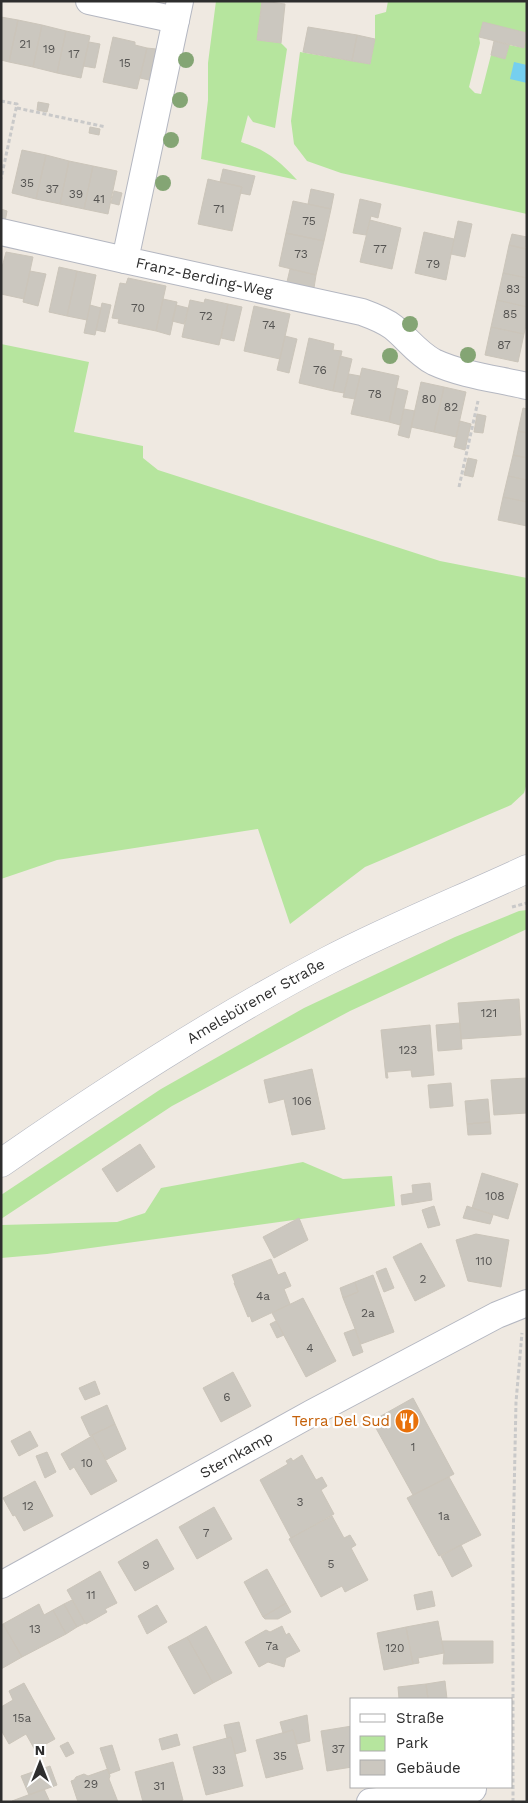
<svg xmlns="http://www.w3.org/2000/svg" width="528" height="1803" viewBox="0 0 528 1803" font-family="'Work Sans',sans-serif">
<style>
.green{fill:#b6e59e}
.water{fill:#75cff0}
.building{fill:#cbc7bf;stroke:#cbc5ba}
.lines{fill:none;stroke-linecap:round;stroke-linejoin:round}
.street-casing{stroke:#b4b7c1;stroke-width:28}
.secondary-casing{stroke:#b4b7c1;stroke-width:29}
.path{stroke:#c9c9c9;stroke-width:3;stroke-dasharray:4 2.5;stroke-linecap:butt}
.street{stroke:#fff;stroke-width:26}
.secondary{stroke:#fff;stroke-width:28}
.tree{fill:#84a574}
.labels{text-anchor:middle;stroke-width:4.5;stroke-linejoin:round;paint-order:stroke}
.number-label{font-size:12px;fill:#555452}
.street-label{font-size:15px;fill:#2e2e2e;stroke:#fff}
.food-label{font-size:15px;fill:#c56008;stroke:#fff;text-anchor:end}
</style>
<rect width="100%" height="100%" fill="#efe9e1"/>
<path class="green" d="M216 1H262L257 40 281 43 287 49 275 128 253 122 248 115 241 142C268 151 277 159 297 180L201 159 208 100V63Z
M388 1H527V33L483 23 479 37 480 43 469 87 475 93 481 94 491 55 505 59 509 45 524 48 527 36V214L341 173 307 161 294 144 291 121 300 52 370 64 375 39V15L386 12Z
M1 344 89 362 74 432 143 446V458L158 470 440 561 527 578V783L524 793 511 805 365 867 290 924 258 829 57 860 1 879Z
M527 910V929L350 1011 172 1106 1 1219V1195L161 1089 304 1008 455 937 519 911Z
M303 1162 343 1179 392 1176 395 1206 47 1254 1 1258V1225L117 1222 145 1213 161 1188Z"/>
<path class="water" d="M514 62 527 65V83L510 79Z"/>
<path class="building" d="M262 1 285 4 281 43 257 40Z
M1 17 18 20 9 62 1 60Z
M18 20 42 25 33 67 9 62Z
M483 22 527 33 524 48 479 37Z
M42 25 66 31 57 73 33 67Z
M308 27 357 35 352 61 303 52Z
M66 31 90 36 81 78 57 73Z
M357 35 375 39 370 64 352 61Z
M113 37 135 42V45L147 48 137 89 103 82Z
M494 41 509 45 505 59 491 55Z
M89 42 100 44 95 68 83 66Z
M147 48 156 49 149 80 140 78Z
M38 102 49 104 47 112 37 110Z
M90 127 100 129 99 135 89 133Z
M22 150 46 155 36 199 12 193Z
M46 155 69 161 60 204 36 199Z
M69 161 93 166 84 209 60 204Z
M93 166 117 171 108 214 84 209Z
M223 169 255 176 250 195 240 193 242 187 220 182Z
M208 179 242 187 232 231 198 224Z
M311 189 334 194 331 209 308 204Z
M114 191 122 193 119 205 111 203Z
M360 199 381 204 378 218 371 216 366 235 353 233Z
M293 201 331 209 324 241 286 233Z
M1 209 7 211 5 222 1 221Z
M370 220 401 228 392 269 360 262Z
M458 221 472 224 465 257 451 254Z
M424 232 454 239 446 280 415 273Z
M286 233 324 241 316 275 279 266Z
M512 234 527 237 525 249 509 245Z
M509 245 527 249V278L503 273Z
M6 252 33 257 24 299 1 294V271Z
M59 267 77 271 67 316 49 312Z
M290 269 316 275 314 288 287 282Z
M30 271 46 274 38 306 23 302Z
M77 271 96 275 87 320 67 316Z
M503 273 527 278V307L497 300Z
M128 278 166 286 156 331 118 323 119 319 112 318 120 283 126 284Z
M163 299 177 302 170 335 156 331Z
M205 299 228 304 219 345 182 337 190 300 204 303Z
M497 300 527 307V321L524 334 491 327Z
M102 303 111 305 105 332 96 330Z
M228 304 242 307 234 341 221 338Z
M90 305 101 308 95 335 84 333Z
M176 305 188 308 184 324 172 321Z
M254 306 290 314 280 359 244 351Z
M491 327 524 334 518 362 485 355Z
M285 336 297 339 289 373 277 370Z
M309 338 334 344 333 350 342 351 333 391 299 383Z
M340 356 352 359 344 393 333 391Z
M362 368 399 376 389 422 351 414Z
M349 374 360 376 355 399 343 397Z
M421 382 444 387 434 432 411 427Z
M444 387 466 392 456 437 434 432Z
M396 388 408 391 400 425 389 422Z
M523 408 527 409V433L518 431Z
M404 409 415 411 409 438 398 435Z
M477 414 486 416 483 433 474 432Z
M460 421 471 424 465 450 454 447Z
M518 431 527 433V458L513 455Z
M513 455 527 458V480L508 476Z
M468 458 477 460 473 477 464 475Z
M508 476 527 480V502L503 497Z
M503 497 527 502V526L498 520Z
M519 999 521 1035 461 1039 458 1003Z
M460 1023 462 1049 438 1051 436 1025Z
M430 1025 434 1075 412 1077 411 1070 387 1072 388 1078H386L381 1030Z
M312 1069 325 1129 292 1135 284 1099 269 1103 264 1080Z
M527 1078V1113L494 1115 491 1080Z
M451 1083 453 1106 430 1108 428 1085Z
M488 1099 490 1122 467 1124 465 1101Z
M490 1122 491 1134 468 1135 467 1124Z
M140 1144 155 1167 117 1192 102 1169Z
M482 1173 518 1184 508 1219 472 1208Z
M430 1183 432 1200 402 1205 401 1195 413 1193 412 1185Z
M434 1206 440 1225 428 1228 422 1210Z
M467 1206 493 1215 490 1224 463 1218Z
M299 1218 308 1240 274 1258 263 1237Z
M476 1234 509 1240 501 1287 468 1281 456 1240Z
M421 1243 445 1286 415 1301 393 1257Z
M271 1259 278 1275 285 1272 291 1286 284 1289 290 1304 252 1322 250 1316 248 1317 234 1283H235L232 1275Z
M386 1268 394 1288 384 1292 376 1272Z
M373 1275 394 1332 361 1344 343 1298 358 1292 355 1282Z
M355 1282 358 1292 343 1298 340 1288Z
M303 1298 336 1361 306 1377 272 1313Z
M276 1321 284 1335 277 1338 270 1324Z
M355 1329 363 1352 353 1356 344 1333Z
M233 1372 251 1406 221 1422 203 1388Z
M95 1381 100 1394 85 1400 79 1388Z
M413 1398 454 1474 413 1495 372 1421Z
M107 1405 115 1424 90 1436 81 1417Z
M115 1424 126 1449 106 1460 92 1435Z
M30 1431 38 1446 19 1456 11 1441Z
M92 1436 117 1481 91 1495 74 1467 70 1470 61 1454Z
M47 1452 56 1472 45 1478 36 1456Z
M302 1455 316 1480 322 1477 327 1486 321 1490 334 1514 291 1538 260 1480 288 1464 286 1461 291 1458 293 1461Z
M449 1477 481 1535 439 1556 407 1498Z
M35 1481 53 1516 24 1531 15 1515 13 1516 3 1498Z
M214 1507 232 1539 197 1559 179 1527Z
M332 1516 344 1538 350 1535 356 1545 351 1548 368 1580 345 1592 342 1586 321 1597 289 1539Z
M157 1539 174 1569 135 1591 118 1562Z
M461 1545 472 1566 452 1577 441 1556Z
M267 1569 286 1603 263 1617 244 1582Z
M100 1571 117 1603 105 1609 107 1612 86 1624 67 1590Z
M432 1591 435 1606 417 1610 414 1595Z
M72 1600 85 1623 77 1627 64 1604Z
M286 1603 291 1612 278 1619H265L263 1617Z
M39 1604 44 1615 53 1610 66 1634 22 1657 3 1624Z
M64 1604 77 1627 66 1634 53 1610Z
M157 1605 167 1622 147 1634 138 1616Z
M438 1621 444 1653 418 1658 419 1663 413 1664 406 1627Z
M3 1624 22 1657 1 1669V1625Z
M206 1626 232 1673 213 1683 187 1637Z
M282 1626 286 1635 289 1633 300 1651 286 1658 284 1667 268 1662 259 1667 245 1642 266 1630 270 1632Z
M406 1627 413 1664 384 1670 377 1633Z
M187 1637 213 1683 194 1694 168 1647Z
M442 1641H493V1663L443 1664 444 1653Z
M445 1681 447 1699H428L426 1684Z
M24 1683 55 1739 35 1750 26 1734 9 1744 1 1730V1707L13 1700 9 1691Z
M426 1684 428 1699H399L398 1687Z
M307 1715 310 1741 297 1744 293 1730 283 1733 280 1722Z
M239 1722 246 1751 235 1754 231 1737 227 1738 224 1725Z
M352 1726V1767L327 1771 321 1731Z
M293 1730 303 1769 266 1778 256 1740Z
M177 1734 180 1745 162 1750 159 1739Z
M231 1737 243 1786 206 1795 193 1747Z
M68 1742 74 1753 66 1757 60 1746Z
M112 1745 120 1770 109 1774 100 1748Z
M173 1762 183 1800 177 1802H143L135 1772Z
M50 1766 57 1785 29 1795 21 1776Z
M108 1769 110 1776 109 1779 118 1802H78L71 1781 74 1780 76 1777 84 1774 88 1776Z
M44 1789 50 1802H13L12 1801Z"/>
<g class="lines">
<defs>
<g id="street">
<path d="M89 1 176 20"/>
<path id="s1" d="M180 1 125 260 362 312C373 316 384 320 393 327 407 338 417 353 434 362 462 375 497 379 527 386"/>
<path d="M1 232 125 260"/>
<path id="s2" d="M1 1585 312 1413 497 1315 527 1303"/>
<path d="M370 1802 473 1789"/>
</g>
<g id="secondary">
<path id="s3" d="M1 1163C106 1090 214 1020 327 961 392 927 460 900 527 869"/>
</g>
</defs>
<use href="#street" class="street-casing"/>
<use href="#secondary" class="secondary-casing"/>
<path class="path" d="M1 101 17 104 1 179
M17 108 106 127
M459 487 478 401
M512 907 527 903
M513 1802V1546L516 1402 522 1333"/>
<use href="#street" class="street"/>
<use href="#secondary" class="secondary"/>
</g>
<g class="tree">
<circle cx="186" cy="60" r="8"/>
<circle cx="180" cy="100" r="8"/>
<circle cx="171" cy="140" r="8"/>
<circle cx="163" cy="183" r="8"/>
<circle cx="410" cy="324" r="8"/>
<circle cx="468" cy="355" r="8"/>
<circle cx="390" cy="356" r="8"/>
</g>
<defs>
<symbol id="restaurant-disc" viewBox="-11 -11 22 22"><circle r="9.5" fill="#e8710a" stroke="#fff"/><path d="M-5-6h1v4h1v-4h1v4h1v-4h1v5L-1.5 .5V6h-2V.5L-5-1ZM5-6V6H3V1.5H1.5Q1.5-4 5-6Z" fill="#fff"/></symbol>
</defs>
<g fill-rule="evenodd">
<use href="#restaurant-disc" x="393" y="1407" width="28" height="28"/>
</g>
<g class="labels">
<g class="number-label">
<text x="25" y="48">21</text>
<text x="49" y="53">19</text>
<text x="74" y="58">17</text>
<text x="125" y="67">15</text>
<text x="27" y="187">35</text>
<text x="52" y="193">37</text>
<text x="76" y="198">39</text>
<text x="99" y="203">41</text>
<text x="219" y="213">71</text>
<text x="309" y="225">75</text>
<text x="380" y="253">77</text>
<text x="301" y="258">73</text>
<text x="433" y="268">79</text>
<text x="513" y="293">83</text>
<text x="138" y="312">70</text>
<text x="510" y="318">85</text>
<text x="206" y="320">72</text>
<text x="269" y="329">74</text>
<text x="504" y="349">87</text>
<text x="320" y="374">76</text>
<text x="375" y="398">78</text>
<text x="429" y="403">80</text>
<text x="451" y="411">82</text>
<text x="489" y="1017">121</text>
<text x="408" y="1054">123</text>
<text x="302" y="1105">106</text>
<text x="495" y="1200">108</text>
<text x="484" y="1265">110</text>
<text x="423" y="1283">2</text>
<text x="263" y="1300">4a</text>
<text x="368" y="1317">2a</text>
<text x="310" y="1352">4</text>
<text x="227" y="1401">6</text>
<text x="413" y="1451">1</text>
<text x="87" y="1467">10</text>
<text x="300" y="1506">3</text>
<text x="28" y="1510">12</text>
<text x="444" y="1520">1a</text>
<text x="206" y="1537">7</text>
<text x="331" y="1568">5</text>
<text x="146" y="1569">9</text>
<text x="91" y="1599">11</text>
<text x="35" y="1633">13</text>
<text x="272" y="1650">7a</text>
<text x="395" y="1652">120</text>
<text x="22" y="1722">15a</text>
<text x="338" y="1753">37</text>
<text x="280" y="1760">35</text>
<text x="219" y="1774">33</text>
<text x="91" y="1788">29</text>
<text x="159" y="1790">31</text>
</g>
<g class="street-label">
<text dy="5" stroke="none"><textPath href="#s1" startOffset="346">Franz-Berding-Weg</textPath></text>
<text dy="5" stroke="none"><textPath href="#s3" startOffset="302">Amelsbürener Straße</textPath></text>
<text dy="5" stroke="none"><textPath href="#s2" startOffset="269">Sternkamp</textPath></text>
</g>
<g class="food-label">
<text x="390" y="1426">Terra Del Sud</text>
</g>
</g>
<rect width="528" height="1803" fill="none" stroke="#2e2e2e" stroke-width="5"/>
<rect x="350" y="1698" width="162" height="90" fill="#ffffff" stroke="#ababab"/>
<rect x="360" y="1714" width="25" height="8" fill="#ffffff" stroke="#ababab"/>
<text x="396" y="1723" font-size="15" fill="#2e2e2e">Straße</text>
<rect x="360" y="1736" width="25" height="15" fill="#b6e59e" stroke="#ababab"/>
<text x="396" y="1748" font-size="15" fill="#2e2e2e">Park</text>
<rect x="360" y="1760" width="25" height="15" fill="#cbc7bf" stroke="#ababab"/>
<text x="396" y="1773" font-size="15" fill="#2e2e2e">Gebäude</text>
<g transform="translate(40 1763)" stroke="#ffffff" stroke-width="4" paint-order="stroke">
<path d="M0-4L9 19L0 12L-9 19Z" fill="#2e2e2e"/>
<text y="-8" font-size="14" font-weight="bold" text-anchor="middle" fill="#2e2e2e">N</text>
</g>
</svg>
